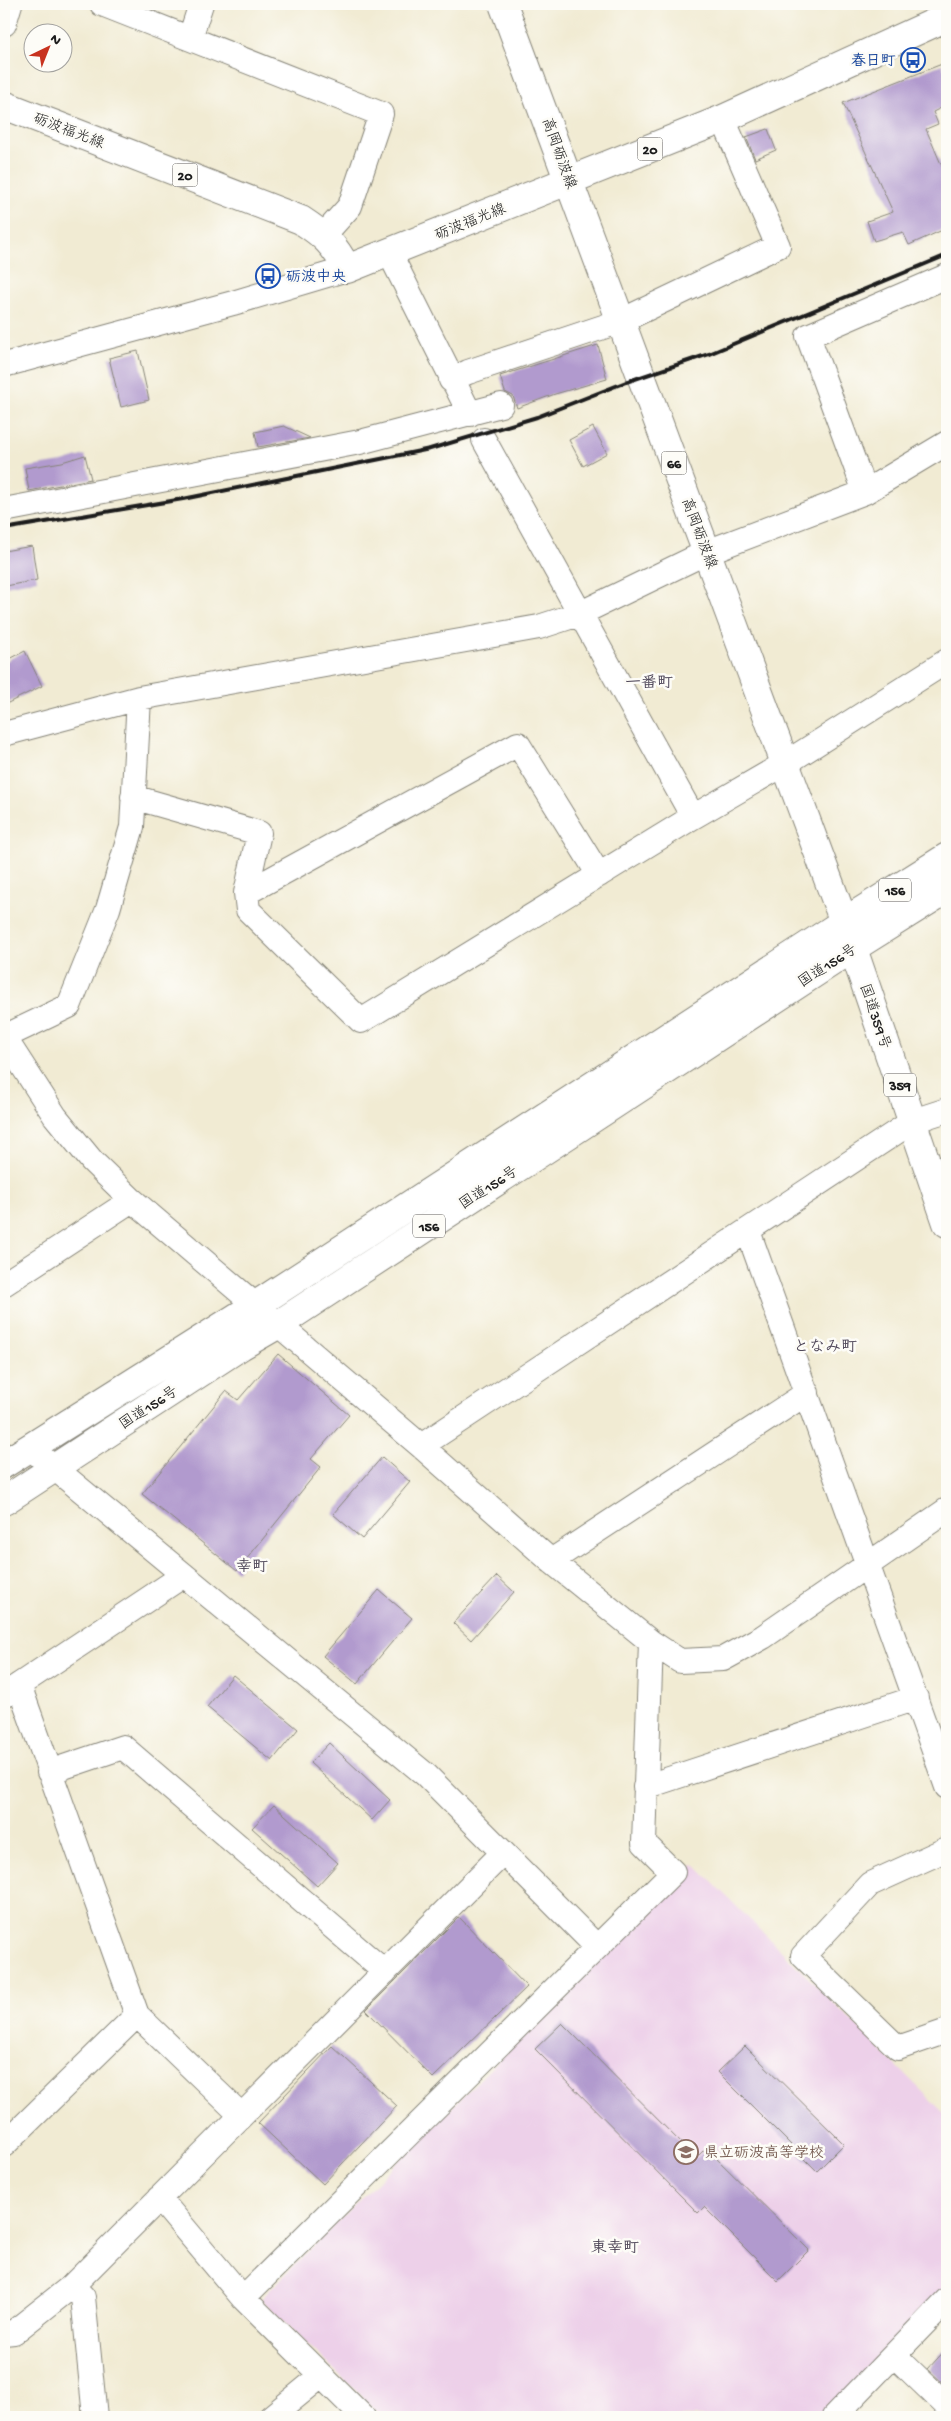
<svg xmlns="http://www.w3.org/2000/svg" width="951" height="2421" viewBox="0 0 951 2421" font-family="'Gochi Hand','Klee One',sans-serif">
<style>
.built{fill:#edd0e9}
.building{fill:#b19ace}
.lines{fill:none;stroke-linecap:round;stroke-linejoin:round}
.minor-casing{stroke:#868478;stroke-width:26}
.major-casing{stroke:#868478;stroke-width:30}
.highway-casing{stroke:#868478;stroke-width:30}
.minor{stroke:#fff;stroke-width:24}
.major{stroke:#fff;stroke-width:28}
.highway{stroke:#fff;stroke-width:28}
.rail{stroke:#1c1c1c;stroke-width:4}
.labels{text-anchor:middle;stroke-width:5;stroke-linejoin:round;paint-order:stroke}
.shield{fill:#fdfcf7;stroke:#605f5e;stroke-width:1}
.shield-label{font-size:14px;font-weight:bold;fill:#1c1c1c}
.transit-label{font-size:15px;font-weight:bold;fill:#164399;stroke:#fdfcf7;text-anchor:end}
.street-label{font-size:15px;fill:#1c1c1c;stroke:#fdfcf7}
.education-label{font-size:15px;font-weight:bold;fill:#785e54;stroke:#fdfcf7;text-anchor:start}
.neighbourhood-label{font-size:16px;font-weight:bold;fill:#50485a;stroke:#fdfcf7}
</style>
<rect width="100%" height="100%" fill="#fdfcf7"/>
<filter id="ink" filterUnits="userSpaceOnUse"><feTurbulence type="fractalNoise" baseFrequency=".02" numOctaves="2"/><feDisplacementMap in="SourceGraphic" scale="10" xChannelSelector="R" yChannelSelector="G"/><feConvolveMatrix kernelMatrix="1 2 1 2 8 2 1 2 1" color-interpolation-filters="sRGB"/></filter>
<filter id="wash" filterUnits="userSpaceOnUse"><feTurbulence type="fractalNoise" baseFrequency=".0096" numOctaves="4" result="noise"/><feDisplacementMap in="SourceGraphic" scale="20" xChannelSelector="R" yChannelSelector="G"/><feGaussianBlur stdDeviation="1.12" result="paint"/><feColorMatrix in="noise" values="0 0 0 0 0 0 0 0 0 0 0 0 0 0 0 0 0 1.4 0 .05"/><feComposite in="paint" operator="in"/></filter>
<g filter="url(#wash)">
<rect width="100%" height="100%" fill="#f1ebd3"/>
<path class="built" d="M694 1864 947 2116V2297L825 2417H383L261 2299Z"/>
<g id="blocks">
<path class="building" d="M942 64 947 76V105L933 112 938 124 926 129 947 178V228L909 245 903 232 874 241 867 221 893 212 843 103Z
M768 129 776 150 755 159 746 137Z
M598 345 607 379 555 394 517 408 513 396 505 392 500 376Z
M138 351 149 400 121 407 109 358Z
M284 426 310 438 258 447 255 432Z
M593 427 607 453 583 466 569 440Z
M85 455 91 479 29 491 25 468 62 462Z
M32 546 37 580 6 586 4 551Z
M25 651 42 686 4 705V662Z
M278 1354 349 1415 311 1459 321 1467 237 1571 142 1494 226 1391 238 1400Z
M382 1457 410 1482 362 1539 333 1514Z
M497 1576 514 1592 471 1640 453 1623Z
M379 1590 412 1618 357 1684 323 1656Z
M233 1675 298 1729 272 1761 207 1707Z
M329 1743 390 1800 372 1820 310 1763Z
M274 1805 338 1863 317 1886 252 1828Z
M459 1917 527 1987 433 2078 366 2010Z
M562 2023 696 2158 706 2148 809 2250 778 2281 704 2207 698 2213 535 2049Z
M332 2046 397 2106 323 2184 258 2123Z
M745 2046 844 2144 817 2171 718 2072Z
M947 2348V2387L928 2369Z"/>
</g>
</g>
<g filter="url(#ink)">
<use href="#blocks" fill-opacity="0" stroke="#868478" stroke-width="1"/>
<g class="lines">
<defs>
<path id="minor" d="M102 4 381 114 350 206 324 235
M4 24 10 4
M190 38 201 4
M390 254 470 414
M4 365 233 303 347 269
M451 380 468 372 621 321 778 246 723 119
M484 440 693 817 786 763 947 661
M865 492 808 336 947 276
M4 510 360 442 501 405
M4 734 139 698 539 627 579 614 707 552 865 492 947 443
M133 797 259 833 246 893
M599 875 518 744 246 893 248 910 361 1021 693 817
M4 1037 55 1116 92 1161 132 1200 421 1446 551 1561 651 1642 680 1661 723 1659 763 1637 947 1510
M4 1037 69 1006 108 909 132 827 139 698
M748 1231 947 1787
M4 1284 132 1200
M421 1446 913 1121 947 1110
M29 1447 426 1775 597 1947
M551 1561 807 1393
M19 1685 137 2015 241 2115
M4 1695 184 1575
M49 1772 123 1747 385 1972
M645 1787 916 1698
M947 1849 870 1884 803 1956 898 2048 947 2031
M4 2145 137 2015
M159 2198 243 2298 363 2417
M72 2286 83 2297 95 2417
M243 2298 673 1872 644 1843 651 1642
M4 2333 14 2332 72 2286 503 1853
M894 2355 947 2406
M271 2417 321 2376
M834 2417 947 2300"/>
<path id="major" d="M503 4 844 922
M4 105 301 220C324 235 334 244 347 269L723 119 947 17"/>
<path id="highway" d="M847 931 947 1223
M4 1464 256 1305 844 922 947 857
M4 1501 241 1346 279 1324 853 948 947 889"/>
</defs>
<use href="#minor" class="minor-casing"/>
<use href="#major" class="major-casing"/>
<use href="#highway" class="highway-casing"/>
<use href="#minor" class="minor"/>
<use href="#major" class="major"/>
<use href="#highway" class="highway"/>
<path class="rail" d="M4 529 183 499 430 449 537 417 626 382 709 354 947 255"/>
</g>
</g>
<defs>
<symbol id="bus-ring" viewBox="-11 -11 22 22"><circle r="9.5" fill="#fdfcf7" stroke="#1a4fb4" stroke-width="1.5"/><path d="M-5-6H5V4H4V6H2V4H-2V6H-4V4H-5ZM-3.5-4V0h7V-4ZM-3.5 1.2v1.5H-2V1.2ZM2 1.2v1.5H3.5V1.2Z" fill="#1a4fb4"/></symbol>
<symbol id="school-ring" viewBox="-11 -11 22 22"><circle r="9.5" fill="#fdfcf7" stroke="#8d6e63" stroke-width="1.5"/><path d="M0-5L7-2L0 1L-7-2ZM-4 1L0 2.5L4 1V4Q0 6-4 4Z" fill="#8d6e63"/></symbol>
</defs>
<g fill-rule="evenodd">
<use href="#bus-ring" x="899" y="46" width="28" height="28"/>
<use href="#bus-ring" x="254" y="262" width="28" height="28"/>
<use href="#school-ring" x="672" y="2138" width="28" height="28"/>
</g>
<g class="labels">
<g class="shield">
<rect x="637.5" y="137.5" width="25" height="23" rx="4"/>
<rect x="172.5" y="163.5" width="25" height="23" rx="4"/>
<rect x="661.5" y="451.5" width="25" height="23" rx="4"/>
<rect x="879" y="878.5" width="32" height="23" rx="4"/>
<rect x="884" y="1073.5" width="32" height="23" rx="4"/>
<rect x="413" y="1214.5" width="32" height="23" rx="4"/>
</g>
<g class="shield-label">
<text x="650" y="154">20</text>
<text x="185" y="180">20</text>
<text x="674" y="468">66</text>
<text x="895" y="895">156</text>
<text x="900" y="1090">359</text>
<text x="429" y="1231">156</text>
</g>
<g class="transit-label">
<text x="896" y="65">春日町</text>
<text x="286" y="281" text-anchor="start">砺波中央</text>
</g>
<g class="street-label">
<text transform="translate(69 130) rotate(21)" y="5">砺波福光線</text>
<text transform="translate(560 153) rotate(70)" y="5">高岡砺波線</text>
<text transform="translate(470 221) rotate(-22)" y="5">砺波福光線</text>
<text transform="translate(700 533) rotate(69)" y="5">高岡砺波線</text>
<text transform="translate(827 965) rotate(-33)" y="5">国道156号</text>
<text transform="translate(876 1016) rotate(71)" y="5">国道359号</text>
<text transform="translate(488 1187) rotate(-33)" y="5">国道156号</text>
<text transform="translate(148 1407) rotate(-33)" y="5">国道156号</text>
</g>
<g class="education-label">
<text x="704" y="2157">県立砺波高等学校</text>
</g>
<g class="neighbourhood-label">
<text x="649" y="687">一番町</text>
<text x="825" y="1351">となみ町</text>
<text x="252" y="1571">幸町</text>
<text x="615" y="2252">東幸町</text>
</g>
</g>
<rect width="951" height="2421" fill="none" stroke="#fdfcf7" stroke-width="20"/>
<g transform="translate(48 48) rotate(43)"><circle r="24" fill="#fdfcf7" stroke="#a3a29f"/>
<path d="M0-4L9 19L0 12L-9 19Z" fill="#c8321e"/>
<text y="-8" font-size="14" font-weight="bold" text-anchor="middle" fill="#1c1c1c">N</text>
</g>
</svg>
